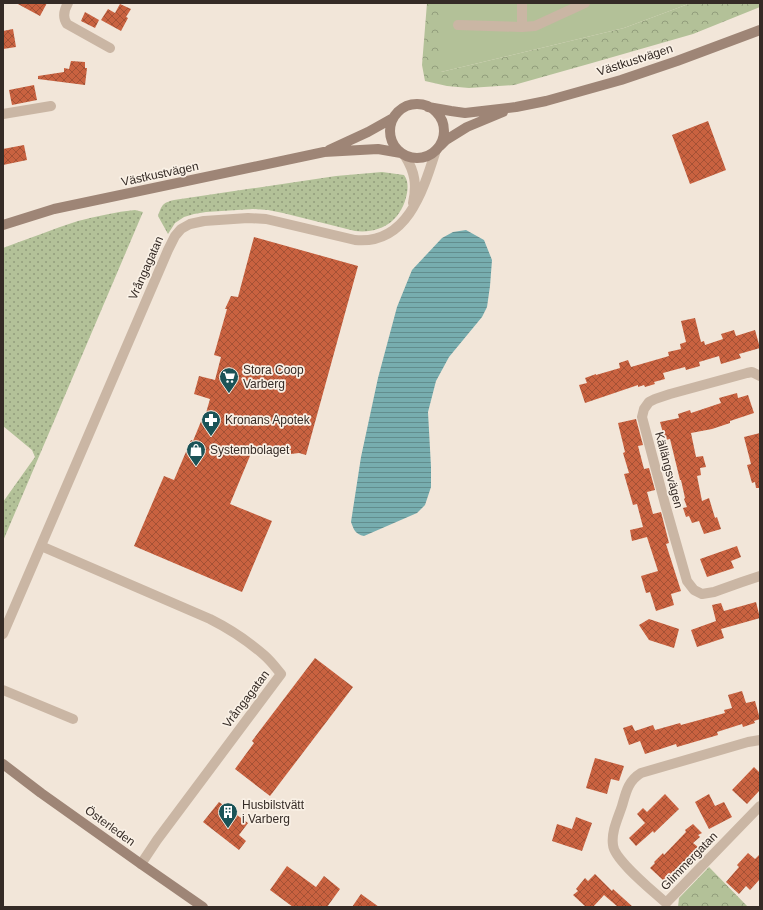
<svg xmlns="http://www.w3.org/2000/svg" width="763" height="910" viewBox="0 0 763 910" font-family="Helvetica,sans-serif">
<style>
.grass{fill:url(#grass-dots)}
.forest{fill:url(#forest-crowns)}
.garden{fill:#b3c198}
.water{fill:url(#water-rules)}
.building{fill:url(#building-cross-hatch)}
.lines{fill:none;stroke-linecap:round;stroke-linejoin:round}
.street{stroke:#cab6a4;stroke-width:10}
.secondary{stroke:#9e8576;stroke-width:10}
.labels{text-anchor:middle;stroke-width:3.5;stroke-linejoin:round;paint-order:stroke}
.street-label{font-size:12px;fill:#352b26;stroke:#f9f0e5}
.poi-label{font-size:12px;fill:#352b26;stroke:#f9f0e5;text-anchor:start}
</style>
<defs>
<pattern id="grass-dots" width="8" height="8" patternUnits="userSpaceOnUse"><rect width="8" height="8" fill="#b3c198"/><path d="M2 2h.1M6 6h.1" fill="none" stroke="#929d7c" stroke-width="1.8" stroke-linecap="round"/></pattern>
<pattern id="forest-crowns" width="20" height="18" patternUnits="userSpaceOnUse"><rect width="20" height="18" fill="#b3c198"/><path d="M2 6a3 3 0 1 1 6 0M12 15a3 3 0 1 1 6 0" fill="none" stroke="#929d7c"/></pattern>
<pattern id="water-rules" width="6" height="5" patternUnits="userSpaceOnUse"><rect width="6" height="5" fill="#77adaf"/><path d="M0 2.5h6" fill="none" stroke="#628d8e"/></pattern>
<pattern id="building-cross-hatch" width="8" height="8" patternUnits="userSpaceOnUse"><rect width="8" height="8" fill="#c96240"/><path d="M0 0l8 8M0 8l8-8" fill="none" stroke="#a45135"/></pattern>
</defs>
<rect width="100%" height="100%" fill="#f2e6d9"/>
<path class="grass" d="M382 172 404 175C408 180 408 187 407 193 402 220 382 234 355 231L283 213 268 210 253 209 206 212 194 214 184 217 175 223 168 234 158 216C162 205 162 203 174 200L336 176Z
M135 210 143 212 3 541V502L35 457 32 450 3 426V248C28 239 53 229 78 221 97 216 116 212 135 210Z"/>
<path class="forest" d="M427 3H441V72L624 28 691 3H760V7L693 34 592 63 514 85 469 88 447 86 425 81 422 65Z
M709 867 748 907H678L679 898Z"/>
<path class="garden" d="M441 3H691L624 28 441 72Z"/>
<path class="water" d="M466 230 484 240 492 260 490 286 487 307 482 317 449 357 436 381 428 412 431 467V487L425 505 417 513 364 536C355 534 354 530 351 522L361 457 378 378 397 307 412 270 442 238 453 232Z"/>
<path class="building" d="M16 3H47L40 16Z
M120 4 131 9 126 17 128 18 121 31 101 20 108 9 115 13Z
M85 12 99 20 95 28 81 21Z
M13 29 16 47 3 49V31Z
M71 61 85 62V68H87L85 85 38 79V76L64 72V68L69 69Z
M34 85 37 100 12 105 9 90Z
M708 121 726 170 690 184 672 135Z
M24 145 27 160 3 165V149Z
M254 237 358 266 306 455 299 453 291 454V450L282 452 281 447 252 451 230 504 272 521 242 592 134 546 164 476 174 480 191 440 193 441 202 419 204 420 210 399 194 394 199 376 215 380 221 357 214 355 227 309H225L231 296 238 297Z
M695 318 701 342 704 341 705 345 723 339 721 334 734 330 736 336 755 330 760 348 739 354 741 358 721 364 719 356 699 362 700 366 686 370 685 367 663 373 665 379 654 382 655 384 645 387 644 385 638 387V385L585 403 579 385 587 383 585 378 596 374V375L620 368 619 363 628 360 631 367 669 356 668 352 681 349 680 344 686 342 681 321Z
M737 393 738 398 748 395 754 413 730 421V423L712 429 691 433 696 457 703 456 706 467 700 468 701 475 697 476 702 501 709 498 715 518 717 517 721 529 704 534 699 521 692 523 689 516 686 517 683 508 687 507 684 499 685 498 681 480H680L670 439 665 440 660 422 679 418 678 414 690 410 691 413 721 403 719 398Z
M636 419 643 445 638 446 644 469 649 468 655 490 647 492 653 514 661 512 669 543 666 544 681 591 671 594 674 605 656 611 650 592 646 593 641 576 658 571 647 537 632 541 630 530 643 527 637 504 633 505 624 474 629 473 623 453 625 452 618 423Z
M760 433V488H756L755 482 752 483 747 465 751 464 744 437Z
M737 546 741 557 731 561 734 568 707 577 700 559Z
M756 602 760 618 721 629 724 638 697 647 691 630 716 621 712 605 721 603 724 611Z
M649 619 679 629 674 648 649 640 639 625Z
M315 658 353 687 270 796 235 769 254 743 252 741Z
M742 691 746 703 755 701 760 719 754 721 755 723 743 727 742 724 717 732 718 735 677 747 676 744 645 754 640 741 629 745 623 728 632 725 635 731 653 725 655 730 680 723 681 725 725 713 724 710 732 708 728 695Z
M595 758 624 766 619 781 611 779 607 794 586 788Z
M754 767 760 773V790L747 804 732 790Z
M665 794 679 809 654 833 653 831 636 846 629 838 645 823 637 814 643 808 647 812Z
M709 794 715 806 724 802 732 817 709 829 695 802Z
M219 802 248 823 239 835 246 841 239 850 203 822Z
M576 817 592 823 582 851 552 841 557 824 572 829Z
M693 824 702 833 698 835 700 837 693 843 698 847 686 860 687 861 676 873 673 871 664 881 650 868 655 863 654 862 663 853 664 855 686 832 685 830Z
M748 853 755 859 760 854V879L750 890 746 886 739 894 726 882 739 867 737 865Z
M287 866 316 887 324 876 340 889 327 907H293L270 890Z
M595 874 612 891 613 889 633 907H618L604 895 593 907H586L573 895 578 891 576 889 585 878 588 881Z
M361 894 379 907H352Z"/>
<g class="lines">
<path class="street" d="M68 3C64 10 62 17 67 24L110 48
M522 3V27
M458 25 522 27 535 26 585 3
M3 114 51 106
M405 156C415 172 417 185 413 203
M760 376 752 372 747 373 670 394 655 399 649 402 644 409 642 417 665 504 687 581 694 590 702 594 714 592 742 582 760 576
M41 546 210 619C230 629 248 641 264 655 271 661 276 668 281 674L157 840 141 864
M3 634 168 250 175 236 181 229 190 224 204 221 248 218 266 219 279 222 355 240C407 245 423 191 436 150
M3 690 73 719
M760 740 748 742 641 773C628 781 626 792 622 806 618 818 611 832 613 845 614 860 653 891 666 903L760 806"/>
<path class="secondary" d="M390 131a27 27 0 1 1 54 0a27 27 0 1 1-54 0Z
M428 107 451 111 465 113 516 107 546 101 621 80 677 61 760 30
M440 146 446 140 467 127 503 112
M329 150 368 132 393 118
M3 225 54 209 324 152 378 149 401 153
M3 764 41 793 141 864 203 907"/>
</g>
<defs>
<symbol id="supermarket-pin" viewBox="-11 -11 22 30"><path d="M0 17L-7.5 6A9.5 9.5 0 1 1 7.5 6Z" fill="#1b5357" stroke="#f9f0e5"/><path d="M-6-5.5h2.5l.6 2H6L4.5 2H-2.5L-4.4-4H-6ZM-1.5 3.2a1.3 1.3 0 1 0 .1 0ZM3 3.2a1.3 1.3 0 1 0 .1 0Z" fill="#fff"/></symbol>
<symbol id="pharmacy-pin" viewBox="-11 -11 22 30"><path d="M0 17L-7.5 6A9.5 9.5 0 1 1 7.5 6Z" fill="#1b5357" stroke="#f9f0e5"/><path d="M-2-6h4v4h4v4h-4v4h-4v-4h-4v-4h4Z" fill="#fff"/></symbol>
<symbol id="shop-pin" viewBox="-11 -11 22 30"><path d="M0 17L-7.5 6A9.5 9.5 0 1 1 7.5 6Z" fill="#1b5357" stroke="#f9f0e5"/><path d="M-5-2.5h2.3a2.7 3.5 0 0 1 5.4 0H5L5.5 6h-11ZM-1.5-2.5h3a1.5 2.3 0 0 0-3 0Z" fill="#fff"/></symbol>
<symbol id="building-pin" viewBox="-11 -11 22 30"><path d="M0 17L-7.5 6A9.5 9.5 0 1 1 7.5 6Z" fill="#1b5357" stroke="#f9f0e5"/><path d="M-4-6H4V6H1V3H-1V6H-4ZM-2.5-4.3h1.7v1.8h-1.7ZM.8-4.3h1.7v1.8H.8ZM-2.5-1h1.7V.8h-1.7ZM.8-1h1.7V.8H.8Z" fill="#fff"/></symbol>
</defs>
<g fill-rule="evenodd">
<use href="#supermarket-pin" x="218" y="366" width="22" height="30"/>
<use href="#pharmacy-pin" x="200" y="409" width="22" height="30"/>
<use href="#shop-pin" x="185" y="439" width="22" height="30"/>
<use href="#building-pin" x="217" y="801" width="22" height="30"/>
</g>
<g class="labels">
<g class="street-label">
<text transform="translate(635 60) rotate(-18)" y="4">Västkustvägen</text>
<text transform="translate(160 174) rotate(-12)" y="4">Västkustvägen</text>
<text transform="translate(146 268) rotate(-66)" y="4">Vrångagatan</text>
<text transform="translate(669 470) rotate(75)" y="4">Källängsvägen</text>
<text transform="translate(246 699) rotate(-53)" y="4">Vrångagatan</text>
<text transform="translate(110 826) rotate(36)" y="4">Österleden</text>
<text transform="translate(689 861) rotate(-46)" y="4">Glimmergatan</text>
</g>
<g class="poi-label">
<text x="243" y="374">Stora Coop<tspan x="243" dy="14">Varberg</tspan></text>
<text x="225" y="424">Kronans Apotek</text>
<text x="210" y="454">Systembolaget</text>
<text x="242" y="809">Husbilstvätt<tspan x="242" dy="14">i Varberg</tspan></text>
</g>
</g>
<rect width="763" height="910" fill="none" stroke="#352b26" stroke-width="8"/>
</svg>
